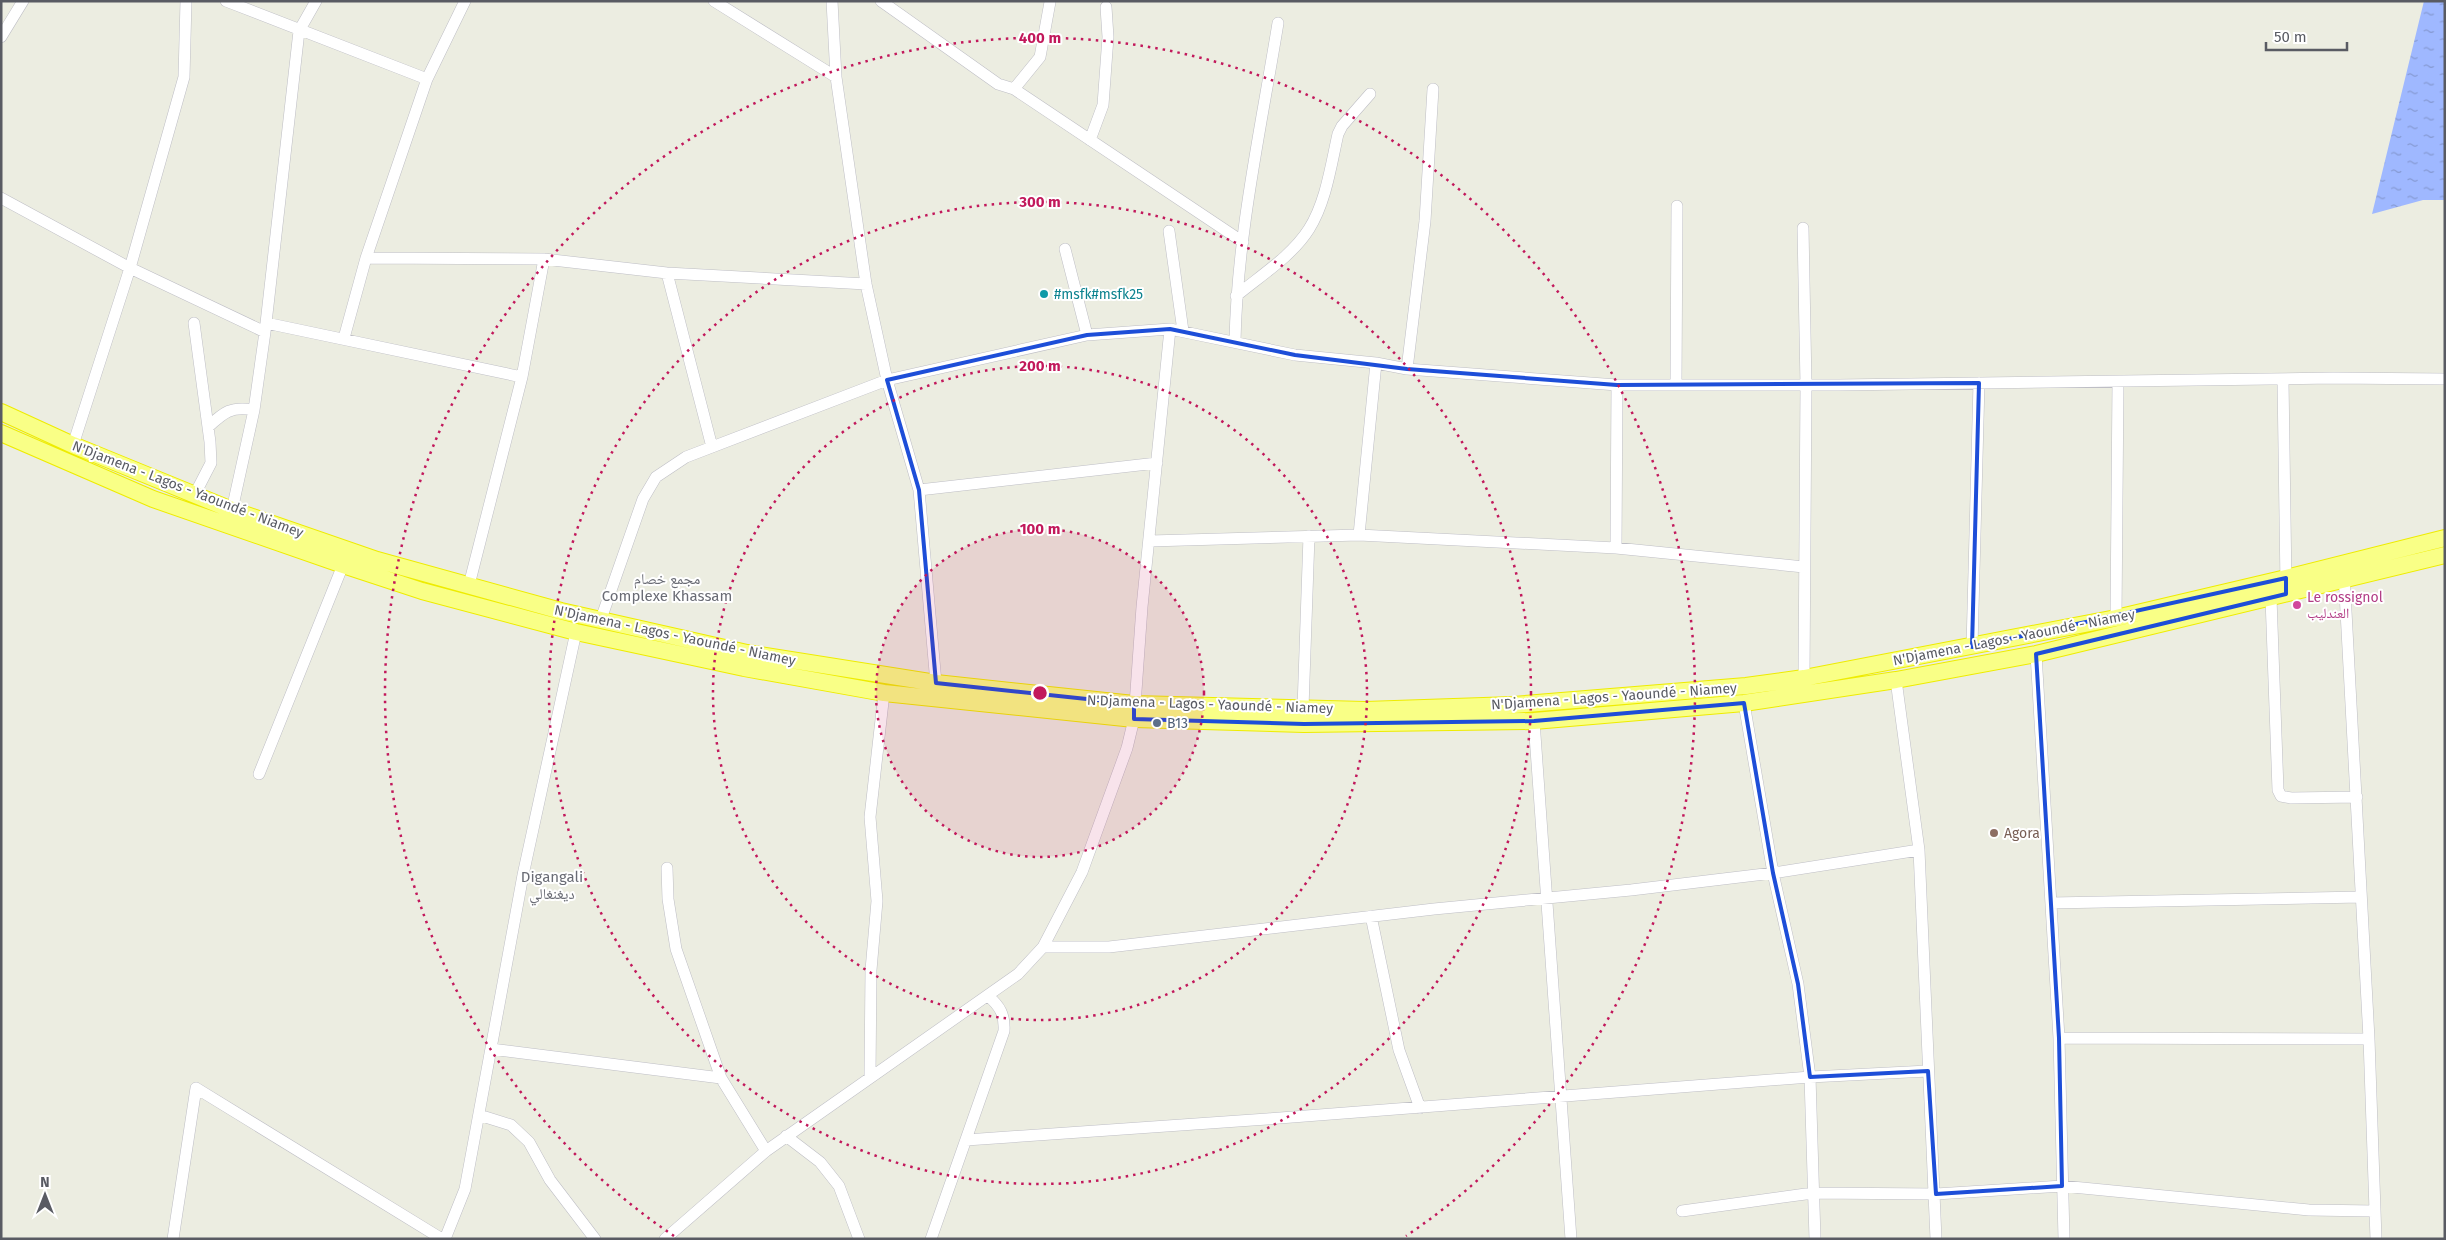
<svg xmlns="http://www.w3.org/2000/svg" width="2446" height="1240" viewBox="0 0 2446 1240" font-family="'Fira Sans','Noto Naskh Arabic',sans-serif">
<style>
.water{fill:url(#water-ripples)}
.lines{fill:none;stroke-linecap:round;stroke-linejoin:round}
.minor-casing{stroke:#bebec5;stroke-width:12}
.highway-casing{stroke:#eeec00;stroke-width:18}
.minor{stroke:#fff;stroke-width:11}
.highway{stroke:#f9ff86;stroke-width:16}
.marked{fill:none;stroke:#1d4ed8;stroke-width:4;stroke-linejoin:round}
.ring{fill:none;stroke:#c2185b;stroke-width:2.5;stroke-dasharray:2.5 5}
.culture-dot{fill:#0f9aa8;stroke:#fff;stroke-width:2}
.hotel-dot{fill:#d1479c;stroke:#fff;stroke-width:2}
.service-dot{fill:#5c6f8a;stroke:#fff;stroke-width:2}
.education-dot{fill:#8d6e63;stroke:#fff;stroke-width:2}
.labels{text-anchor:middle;stroke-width:4;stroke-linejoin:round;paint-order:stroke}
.culture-label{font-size:14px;fill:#0d838f;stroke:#fff;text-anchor:start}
.street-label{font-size:14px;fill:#595b63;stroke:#fff}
.hotel-label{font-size:14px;fill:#b23c85;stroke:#fff;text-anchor:start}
.service-label{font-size:14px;fill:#4e5e75;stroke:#fff;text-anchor:start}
.education-label{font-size:14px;fill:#785e54;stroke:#fff;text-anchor:start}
.neighbourhood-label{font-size:15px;fill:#6a6c75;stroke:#fff}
.centre{fill:#c2185b;stroke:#fff;stroke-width:2.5}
.ring-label{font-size:15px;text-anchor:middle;font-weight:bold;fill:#c2185b;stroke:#fff;stroke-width:4;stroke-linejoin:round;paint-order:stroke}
</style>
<defs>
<pattern id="water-ripples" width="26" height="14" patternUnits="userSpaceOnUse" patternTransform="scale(1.25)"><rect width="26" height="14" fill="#9fb8ff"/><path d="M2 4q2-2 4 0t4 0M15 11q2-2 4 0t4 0" fill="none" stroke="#8599d2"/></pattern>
</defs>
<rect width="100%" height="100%" fill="#ecede1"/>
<path class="water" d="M2424 1H2445V200H2423L2372 214Z"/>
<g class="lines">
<defs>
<path id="minor" d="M226 1 427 79 366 258 344 338
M714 1 836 77
M832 1 836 77 866 284 887 380 919 490 936 683
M881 1 998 84 1014 89 1243 242
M1 37 23 1
M427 79 465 1
M1014 89 1040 57 1050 2
M1090 140 1103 105 1108 37 1106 7
M1 198 130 268 265 332
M1803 228 1806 385 1804 678
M1169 231 1183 331
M1065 249 1087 335
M366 258 544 259 667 273 866 284
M667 273 712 447
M1236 296C1260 276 1292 256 1309 229 1326 202 1331 165 1338 134L1342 126 1370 94
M194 323 210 442 211 463 195 494
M266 323 522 377
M1235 342C1237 235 1261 128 1278 23
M1407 369 1425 221 1433 89
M2283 380 2286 585
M1676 385 1677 206
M208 427C224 412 231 406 254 410
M73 445 130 268 184 77 186 1
M919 490 1157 463
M232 510 254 410 265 332 299 31 316 1
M1359 535 1376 363
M1150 541 1359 535 1616 548 1804 567
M1616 548 1617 385
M2344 574 2369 1039 2376 1239
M469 585 522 377 544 259
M2271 598 2278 790 2281 796 2291 798 2357 797
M2116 618 2118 382
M601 619 643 499 656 477 686 457 887 380 1087 335 1170 329 1295 355 1376 363 1407 369 1617 385H1839L2333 378 2445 379
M1972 647 1979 383
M2036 654 2059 1038 2064 1239
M1896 680 1919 850 1936 1239
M1744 703 1773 873 1798 984 1810 1077 1815 1239
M1303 708 1309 536
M1534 721 1571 1239
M259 774 343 565
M667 868 668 899 676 949 721 1078 766 1151
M2051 903 2361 897
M1371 916 1399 1050 1420 1108
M1043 947H1109L1434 909 1631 890 1773 873 1919 850
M2059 1038 2369 1039
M491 1049 721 1078
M870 1076 871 970 877 901 870 817 884 693
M479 1115 511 1125 529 1142 550 1180 595 1239
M786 1136 820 1162 839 1186 859 1239
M966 1140 1267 1119 1810 1077 1928 1071
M1682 1211 1813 1193 1936 1194 2062 1186 2309 1210 2374 1211
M173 1239 196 1088 442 1239
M445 1239 465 1189 523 875 576 632
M665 1239 766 1151 1018 974 1043 947 1082 872 1127 748 1134 719 1142 607 1170 329
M931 1239 1004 1031C1005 1015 1000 1006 988 996"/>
<path id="highway" d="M1 412 73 445 232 510 377 560 561 611 747 653 936 683 1134 704 1365 710 1513 705 1746 686 1804 678 2116 618 2286 578 2445 538
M1 433 153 499 343 565 422 591 576 632 744 668 884 693 1134 719 1304 724 1534 721 1744 703 1896 680 2036 654 2445 555"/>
</defs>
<use href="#minor" class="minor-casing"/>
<use href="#highway" class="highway-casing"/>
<use href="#minor" class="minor"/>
<use href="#highway" class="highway"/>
</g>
<path class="marked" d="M1170 329 1295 355 1407 369 1617 385 1979 383 1972 647 2286 578V594L2036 654 2059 1038 2062 1186 1936 1194 1928 1071 1810 1077 1798 984 1773 873 1744 703 1534 721 1304 724 1134 719V704L936 683 919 490 887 380 1087 335Z"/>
<circle cx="1040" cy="693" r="164" fill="#c2185b" fill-opacity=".12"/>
<g class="ring">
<circle cx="1040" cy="693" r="164"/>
<circle cx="1040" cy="693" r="327"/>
<circle cx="1040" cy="693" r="491"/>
<path d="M674 1236A655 655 0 1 1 1406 1236"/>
</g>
<circle class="culture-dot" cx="1044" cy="294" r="5"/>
<circle class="hotel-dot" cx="2297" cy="605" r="5"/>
<circle class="service-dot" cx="1157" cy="723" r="5"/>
<circle class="education-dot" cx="1994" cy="833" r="5"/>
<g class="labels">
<g class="culture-label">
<text x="1054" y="299">#msfk#msfk25</text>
</g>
<g class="street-label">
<text transform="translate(188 489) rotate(21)" y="5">N'Djamena - Lagos - Yaoundé - Niamey</text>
<text transform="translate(675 635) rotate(12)" y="5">N'Djamena - Lagos - Yaoundé - Niamey</text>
<text transform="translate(2014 637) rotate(-11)" y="5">N'Djamena - Lagos - Yaoundé - Niamey</text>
<text transform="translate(1614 696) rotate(-4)" y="5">N'Djamena - Lagos - Yaoundé - Niamey</text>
<text transform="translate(1210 704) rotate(2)" y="5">N'Djamena - Lagos - Yaoundé - Niamey</text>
</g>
<g class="hotel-label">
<text x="2307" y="602">Le rossignol<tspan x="2307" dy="16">العندليب</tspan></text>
</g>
<g class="service-label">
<text x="1167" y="728">B13</text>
</g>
<g class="education-label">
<text x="2004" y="838">Agora</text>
</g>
<g class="neighbourhood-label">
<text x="667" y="584">مجمع خصام<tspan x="667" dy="17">Complexe Khassam</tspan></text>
<text x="552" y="882">Digangali<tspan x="552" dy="17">ديغنغالي</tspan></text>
</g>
</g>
<circle cx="1040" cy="693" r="8" class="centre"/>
<g class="ring-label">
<text x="1040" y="43">400 m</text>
<text x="1040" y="207">300 m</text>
<text x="1040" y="371">200 m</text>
<text x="1040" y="534">100 m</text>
</g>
<rect width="2446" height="1240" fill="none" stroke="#595b63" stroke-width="5"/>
<g transform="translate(45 1195)" stroke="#ffffff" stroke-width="4" paint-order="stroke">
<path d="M0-4L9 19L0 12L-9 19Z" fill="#595b63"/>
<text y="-8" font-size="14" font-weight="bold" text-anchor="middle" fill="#595b63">N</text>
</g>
<path d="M2266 42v8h81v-8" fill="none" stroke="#595b63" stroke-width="2.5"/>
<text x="2274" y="42" font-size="15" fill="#595b63" stroke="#ffffff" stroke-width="4" paint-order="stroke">50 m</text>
</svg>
